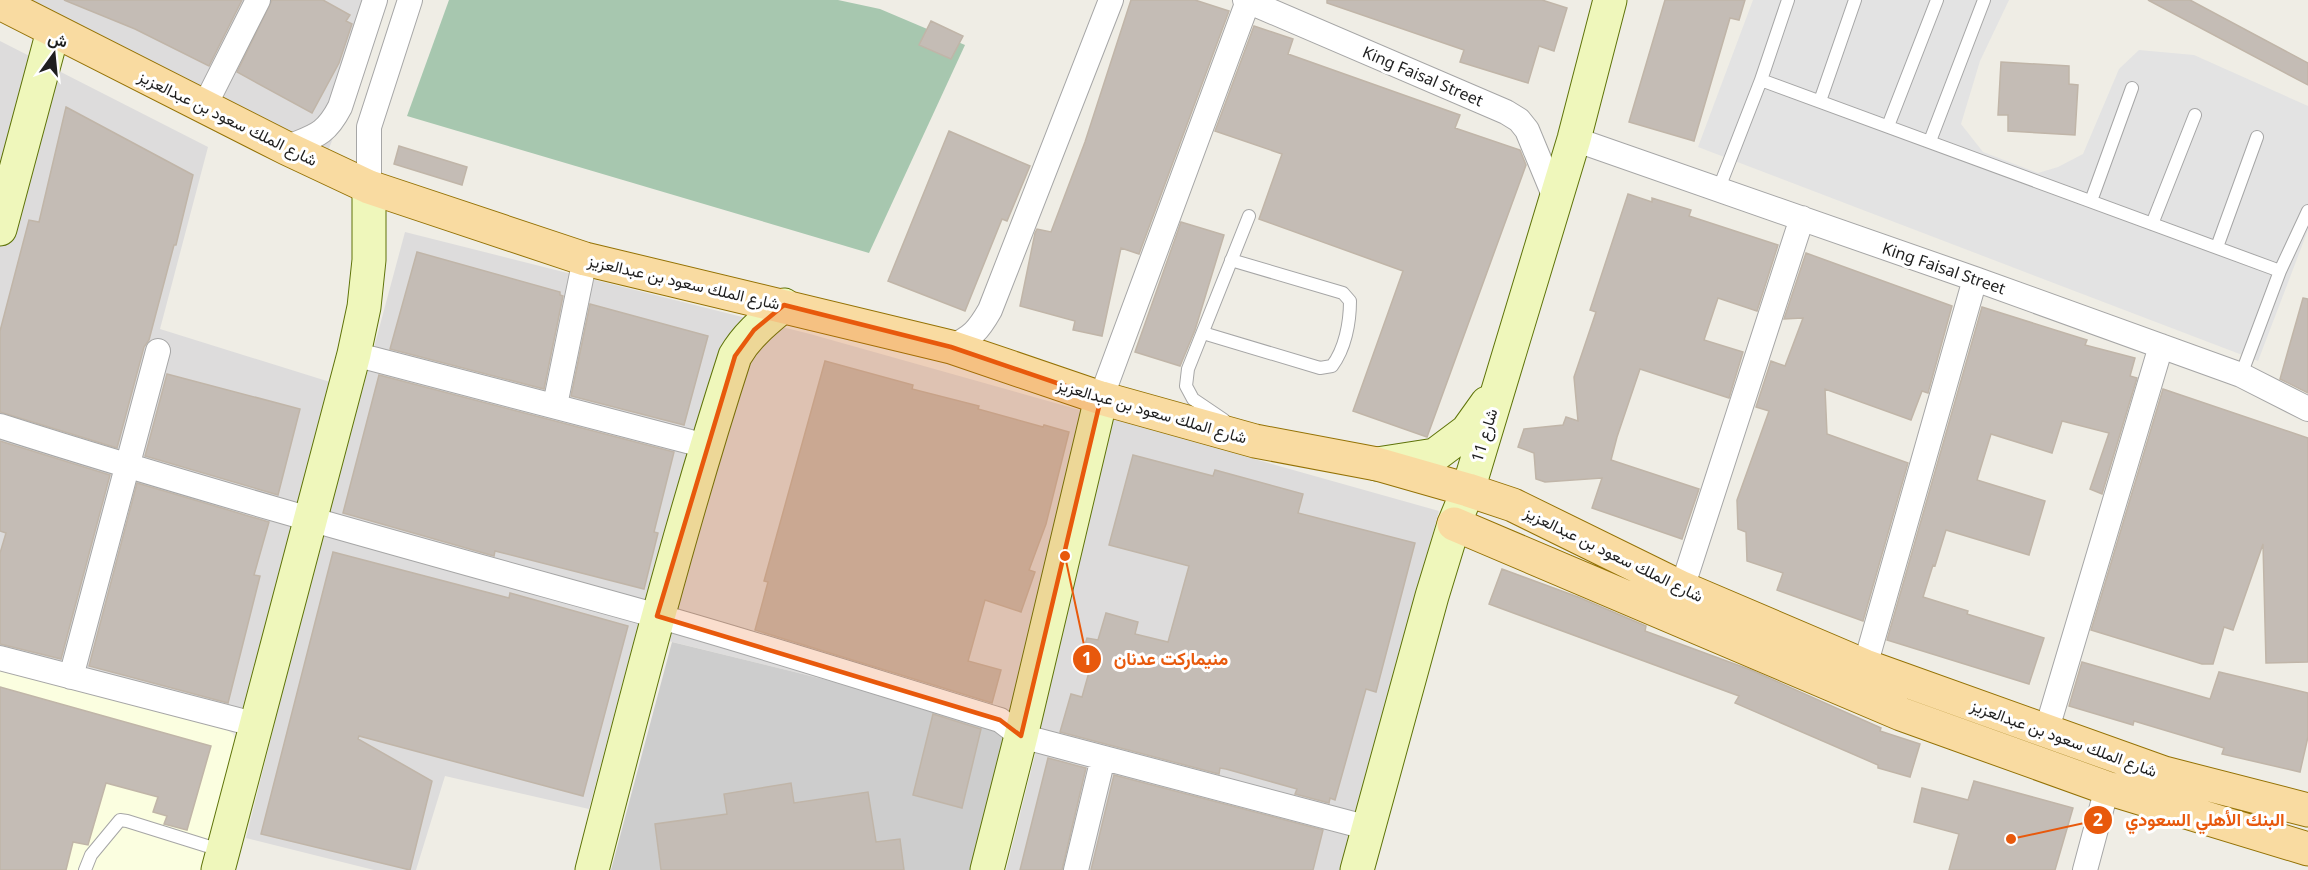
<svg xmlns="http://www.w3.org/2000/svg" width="2308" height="870" viewBox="0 0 2308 870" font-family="'Noto Sans',Vazirmatn,sans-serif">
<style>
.residential{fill:#dddcdc}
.education{fill:#fbfee0}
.religious{fill:#cdcdcd}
.cemetery{fill:#a7c7af}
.parking{fill:#e3e3e3}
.building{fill:#c4bcb5;stroke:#c0b5a8;stroke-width:1.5}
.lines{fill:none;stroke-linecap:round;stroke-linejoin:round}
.lane-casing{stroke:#a6a6a6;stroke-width:14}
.street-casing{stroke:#a6a6a6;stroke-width:26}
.secondary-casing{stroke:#5e7309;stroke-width:35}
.primary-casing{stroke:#947205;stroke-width:35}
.lane{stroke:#fff;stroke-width:12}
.street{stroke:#fff;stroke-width:24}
.secondary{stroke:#eff7bb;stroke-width:33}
.primary{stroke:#f9dba1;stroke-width:33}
.marked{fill:#e8590c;fill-opacity:0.2;stroke:#e8590c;stroke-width:4.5;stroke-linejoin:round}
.labels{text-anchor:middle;stroke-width:6;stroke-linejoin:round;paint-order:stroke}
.street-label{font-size:16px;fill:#1f1f1f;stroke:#fff}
.leader{fill:none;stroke:#e8590c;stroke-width:2}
.callout-dot{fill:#e8590c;stroke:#fff;stroke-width:2}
.mark-label{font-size:18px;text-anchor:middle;font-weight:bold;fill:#fff}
.callout-label{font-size:18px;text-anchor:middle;font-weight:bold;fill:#e8590c;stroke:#fff;stroke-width:6;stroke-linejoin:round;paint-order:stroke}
</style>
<rect width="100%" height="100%" fill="#efede5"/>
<path class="residential" d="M25 0H384L327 154Z
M0 41 208 147 160 329 362 392 405 232 810 334 1439 511 1340 870H1006L1036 751 1014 726 636 633 589 809 445 776 416 870H374L246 838 275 722 0 648Z"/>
<path class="education" d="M0 670 226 729 233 734 235 742 203 870H0Z"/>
<path class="religious" d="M672 642 1014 726 975 870H611Z"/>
<path class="cemetery" d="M449 0H838L880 9 965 45 869 253 407 116Z"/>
<path class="parking" d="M1753 0H2009L1980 61 1961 124 1983 152 2038 173 2058 167 2083 154 2119 69 2139 50 2194 55 2308 106V230L2258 361 1698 147Z"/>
<path class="building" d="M64 0H242L209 66 135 29Z
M272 0H323L350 15 346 21 352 24 339 63 312 113 237 72Z
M1131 0H1195L1229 11 1139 254 1121 248 1102 336 1073 330 1075 321 1020 306 1035 233 1037 229 1051 232 1085 142Z
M1327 0H1542L1567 8 1554 51 1539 46 1528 83 1460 62 1464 50 1327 3Z
M1665 0H1745L1739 20 1730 18 1694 141 1629 122Z
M2148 0H2190L2308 63V85Z
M931 21 963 36 951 59 919 45Z
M1254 26 1293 39 1288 54 1460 115 1455 128 1520 150 1526 165 1427 437 1353 411 1403 271 1259 219 1282 154 1215 131Z
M2001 62 2069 66V84L2078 85 2075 135 2008 131V115H1998Z
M66 107 193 175 176 245H174L149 340 144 347 117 448 0 412V331L29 220 39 222Z
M949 131 1030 166 1007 221 1002 219 965 311 888 281Z
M399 146 467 167 462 185 394 164Z
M1628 194 1652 202V198L1691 210 1689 216 1778 245 1757 311 1718 298 1704 340 1743 352 1729 398 1640 369 1617 437 1611 460 1699 489 1682 539 1592 508 1602 478 1545 482 1536 479 1534 453 1518 447 1524 429 1563 425 1566 417 1578 421 1574 377 1596 312 1590 310Z
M1181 222 1224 235 1195 330 1180 366 1135 352Z
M417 252 560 292V295L563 296 544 389 390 349Z
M1806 253 1952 306 1928 393 1922 391 1911 420 1825 389 1827 434 1908 463 1863 621 1777 590 1783 573 1747 561 1746 532 1738 529 1737 500 1769 411 1756 407 1771 361 1785 366 1803 318 1784 319Z
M2303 298 2308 299V393L2280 379Z
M590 304 708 336 684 425 571 396Z
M1982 307 2087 340 2085 345 2135 358 2130 376 2137 378 2102 494 2090 489 2109 433 2062 421 2052 453 1991 434 1977 480 2045 501 2029 555 1946 530 1935 566 1933 565 1923 597 1968 611 1967 614 2044 638 2029 684 1887 640Z
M825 361 913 385 912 389 979 406 978 409 1043 427 1044 425 1069 432 1046 524 1029 570 1035 572 1021 612 985 600 968 661 1001 670 992 703 755 630 768 582 764 581Z
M167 374 300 409 278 495 145 456Z
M379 375 674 452 654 532 658 533 644 589 495 551 494 556 343 513Z
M2163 389 2308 438V662L2266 663 2263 544 2233 630 2224 627 2213 664H2202L2091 630Z
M0 441 110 475 61 659 0 644V553L6 533 0 531Z
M1133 455 1213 476 1215 470 1303 494 1298 513 1415 543 1376 692 1366 689 1335 800 1330 798 1329 803 1295 794 1297 789 1226 769 1220 768 1219 774 1060 732 1071 694 1082 697 1093 658 1082 654 1087 638 1098 640 1106 613 1138 622 1135 634 1168 642 1189 566 1109 545Z
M137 483 269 522 254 575 260 576 228 703 89 666Z
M333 552 509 598 510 593 628 626 583 796 359 736 358 739 432 781 410 870 261 834Z
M1502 569 1578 597 1646 626 1645 631 1751 670 1881 728 1880 731 1920 744 1910 777 1878 768V765L1735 703 1739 696 1489 604Z
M2082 662 2210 699 2219 672 2308 693V737L2300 772 2222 754 2224 748 2134 721 2133 725 2069 706Z
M0 687 211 746 187 830 164 824 167 816 153 812 158 797 106 783 88 845 73 842 66 870H0Z
M933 714 981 729 962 808 913 795Z
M1048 758 1086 768 1062 870H1020Z
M1114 775 1323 830 1313 870H1091Z
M1974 781 2073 808 2055 870H1949L1959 834 1914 822 1922 788 1968 800Z
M791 783 794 803 868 792 876 842 900 839 904 870H661L655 824 727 814 724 794Z"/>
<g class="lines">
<defs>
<path id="lane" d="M1761 80 2280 271
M1820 101 1855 0
M1888 126 1937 0
M1930 141 1984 0
M1719 188 1761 80 1788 0
M2091 201 2132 88
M2152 224 2195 115
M2217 247 2257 137
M1203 333 1320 368 1332 366C1345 349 1350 323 1350 301L1343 293 1231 260
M2241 375 2280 271 2308 211
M1224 420 1193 399 1186 386 1188 369 1249 216
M85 870 91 855 120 820 127 821 223 851"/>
<path id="street" d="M1245 0 1506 112 1519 120 1527 130 1556 200
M204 107 258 0
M1574 139 1975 279 2241 375 2308 409
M286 148C314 136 325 136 340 107L375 0
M369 187V127L410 0
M951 347C972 337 978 331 990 310L1111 0
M354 354 706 446
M1101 398 1248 1
M555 405 585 259
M0 426C216 495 435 554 654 615 770 648 885 685 1000 720L1021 736 1369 828
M1682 588 1802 218
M0 658 257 725
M1865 666 1975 279
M71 677 158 351
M2046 732 2161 346
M1076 870 1103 758
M2085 870 2107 788 2124 784"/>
<path id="secondary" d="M0 229 53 31
M1377 464 1435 455 1467 431 1487 403
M218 870 354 354 364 307 369 260V187
M592 870C636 698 680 526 735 356 747 335 765 321 784 305
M987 870 1021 736 1101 398
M1357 870 1432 596 1454 524 1468 490 1574 139 1610 0"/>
<path id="primary" d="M0 3 286 148 369 187 585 259 951 347 1101 398 1255 441 1377 464 1468 490 1513 505 1682 588 1865 666 2164 773 2308 810
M1454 524 1901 714 2107 788 2308 849"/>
</defs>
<use href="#lane" class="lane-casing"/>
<use href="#street" class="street-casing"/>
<use href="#secondary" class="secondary-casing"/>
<use href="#primary" class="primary-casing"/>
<use href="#lane" class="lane"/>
<use href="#street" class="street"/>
<use href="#secondary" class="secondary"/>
<use href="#primary" class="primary"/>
</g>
<path class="marked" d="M784 305 951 347 1101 398 1021 736 1000 720 657 616 735 356 754 330Z"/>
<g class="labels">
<g class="street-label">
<text transform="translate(1423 76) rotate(23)" y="6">King Faisal Street</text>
<text transform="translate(228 118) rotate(26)" y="6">شارع الملك سعود بن عبدالعزيز</text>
<text transform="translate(1944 268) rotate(19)" y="6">King Faisal Street</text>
<text transform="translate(684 282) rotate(13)" y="6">شارع الملك سعود بن عبدالعزيز</text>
<text transform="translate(1152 411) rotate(16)" y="6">شارع الملك سعود بن عبدالعزيز</text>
<text transform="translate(1484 435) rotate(-73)" y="6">شارع 11</text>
<text transform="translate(1614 554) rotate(26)" y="6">شارع الملك سعود بن عبدالعزيز</text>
<text transform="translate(2064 738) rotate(20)" y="6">شارع الملك سعود بن عبدالعزيز</text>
</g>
</g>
<path class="leader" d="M1065 556L1087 659M2011 839L2098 820"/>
<g class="callout-dot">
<circle cx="1065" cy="556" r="6"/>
<circle cx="2011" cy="839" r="6"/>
<circle cx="1087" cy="659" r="15"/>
<circle cx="2098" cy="820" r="15"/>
</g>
<g class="mark-label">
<text x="1087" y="665">1</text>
<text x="2098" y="826">2</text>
</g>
<g class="callout-label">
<text x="1171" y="665">منيماركت عدنان</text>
<text x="2205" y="826">البنك الأهلي السعودي</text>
</g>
<g transform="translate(54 54) rotate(15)" stroke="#ffffff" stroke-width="4.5" paint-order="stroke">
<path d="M0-4.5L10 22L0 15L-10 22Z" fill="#1f1f1f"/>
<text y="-9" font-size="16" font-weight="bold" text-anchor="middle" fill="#1f1f1f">ش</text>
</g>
</svg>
